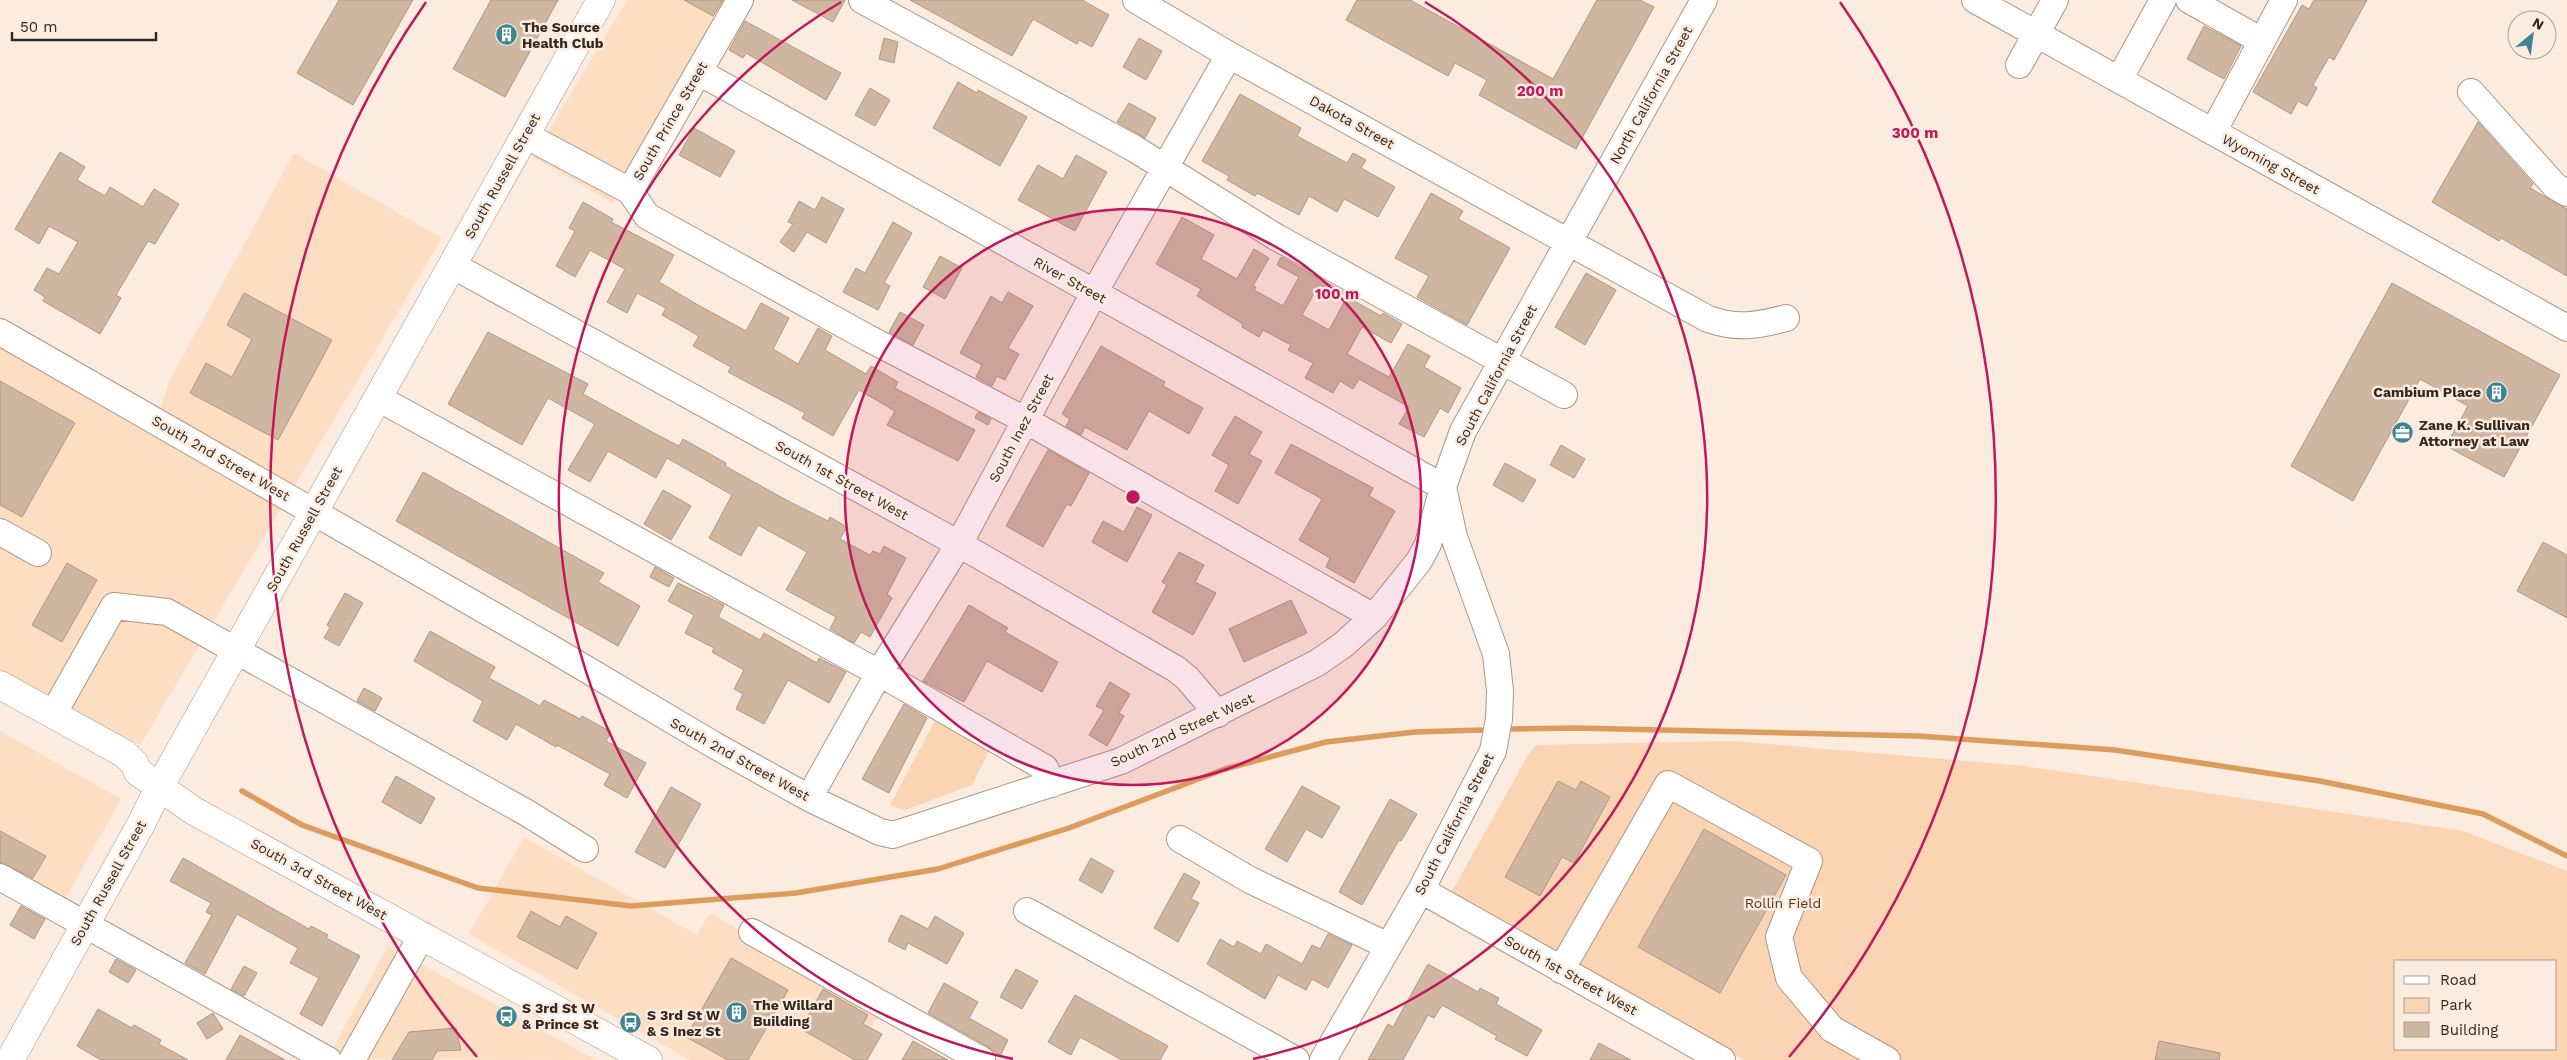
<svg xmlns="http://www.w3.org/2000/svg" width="2567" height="1060" viewBox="0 0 2567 1060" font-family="'Work Sans',sans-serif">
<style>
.built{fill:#fddec2}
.green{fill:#fad4b3;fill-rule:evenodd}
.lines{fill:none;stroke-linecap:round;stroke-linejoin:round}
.stream{stroke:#dc9c5e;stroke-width:5.5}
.building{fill:#ceb6a1;stroke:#af9883}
.minor-casing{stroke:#ae9682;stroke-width:28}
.major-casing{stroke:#ae9682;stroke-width:29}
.minor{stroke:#fff;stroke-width:26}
.major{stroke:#fff;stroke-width:28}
.ring{fill:none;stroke:#c2185b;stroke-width:2.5}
.labels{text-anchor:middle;stroke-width:5;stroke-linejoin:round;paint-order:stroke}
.poi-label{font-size:14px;font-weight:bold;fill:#322820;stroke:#fcecdf;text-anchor:start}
.street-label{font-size:14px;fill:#322820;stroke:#fcecdf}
.park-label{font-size:14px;fill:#50351b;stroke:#fcecdf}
.centre{fill:#c2185b;stroke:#fcecdf;stroke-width:2.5}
.ring-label{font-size:15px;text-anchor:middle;font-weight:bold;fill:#c2185b;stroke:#fcecdf;stroke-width:5;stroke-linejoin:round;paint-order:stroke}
</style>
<rect width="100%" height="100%" fill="#fcecdf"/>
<path class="built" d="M627 0H724L613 203 533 157Z
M294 153 442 238 140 745 0 670V331L156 421 170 380Z
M0 731 121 799 64 901 0 865Z
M524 837 697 935 710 913 881 1010 853 1060H690L469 934Z
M388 946 596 1060 327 1059Z"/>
<path class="green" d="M939 713 993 743 972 785 905 810 890 805Z
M1733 741 2024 766 2463 831 2567 871V1060H1744L1450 895 1528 755 1536 745ZM2396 961H2556V1049H2396Z"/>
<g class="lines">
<path class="stream" d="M1513 729 1576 728 1918 736 2115 750 2320 781 2483 814 2567 856
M242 791 302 825 478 888 631 906 796 893 938 869 1069 828 1225 769 1326 742 1415 732 1481 730"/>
</g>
<path class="building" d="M339 0H413L353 105 297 73Z
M491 0H558L505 97 453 69Z
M684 0H723L713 16Z
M792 0H845L833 22Z
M910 0H1082L1109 15 1092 47 1079 40 1077 44 1033 19 1012 56Z
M1357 0H1410L1553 79 1597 0H1640L1654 7 1576 149 1479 95 1487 80 1455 63 1448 76 1346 20Z
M2314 0H2367L2334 60 2329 57 2313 85 2317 88 2307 106 2298 101 2291 114 2253 92 2302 5 2309 9Z
M745 21 841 73 826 100 746 53 743 58 729 50Z
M2204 26 2241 46 2224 79 2187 59Z
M884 38 898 42 894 63 879 59Z
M1139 38 1162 51 1146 80 1123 67Z
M958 82 977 93 978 90 1027 117 1000 166 933 128Z
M870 88 890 100 875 126 855 115Z
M1240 94 1301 128 1297 136 1347 163 1353 153 1366 160 1361 168 1395 187 1378 217 1344 199 1337 212 1309 196 1299 215 1257 193 1255 196 1227 180 1229 176 1202 161Z
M1129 103 1156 118 1145 138 1117 122Z
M2478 122 2533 184 2530 188 2567 209V276L2501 238 2499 241 2432 202Z
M694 128 735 151 720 177 679 155Z
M60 152 85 167 77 180 105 196 110 187 143 207 154 189 179 204 155 244 148 241 116 295 121 298 100 334 43 301 45 297 34 290 47 268 59 274 78 242 49 226 39 244 15 229Z
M1076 155 1107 172 1075 231 1018 200 1038 165 1063 179Z
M1431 193 1463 211 1458 219 1510 248 1467 325 1417 297 1429 276 1395 258Z
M822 197 844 209 826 243 807 232 794 252 780 242 793 224 788 222 799 201 815 210Z
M583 202 613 219 611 222 674 255 659 282 698 305 746 331 761 303 789 318 773 349 798 364 818 328 832 336 825 350 866 374 871 366 898 382 895 388 975 430 958 461 887 425 895 411 859 390 833 436 802 418 805 413 728 372 731 367 693 346 699 336 662 315 666 308 637 293 627 313 607 302 625 269 590 250 575 277 556 266 575 231 569 228Z
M1182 217 1214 235 1201 259 1237 279 1254 249 1269 258 1253 286 1256 287 1254 290 1283 306 1299 277 1277 265 1281 257 1344 292 1340 298 1318 286 1302 315 1329 330 1347 297 1381 316 1383 313 1402 324 1391 343 1362 327 1347 354 1389 377 1408 344 1430 356 1424 367 1461 388 1448 413 1440 408 1424 437 1399 424 1409 407 1359 379 1353 389 1340 381 1333 393 1305 378 1313 363 1288 350 1291 345 1263 330 1259 337 1242 327 1243 324 1197 296 1201 289 1156 264Z
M893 222 912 233 884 283 890 286 878 310 843 292 856 268 865 273Z
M940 256 962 268 945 299 923 287Z
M1586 273 1616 290 1585 345 1555 327Z
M2392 283 2560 375 2504 477 2446 446 2468 406 2420 379 2353 501 2291 466Z
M1008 292 1033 306 1008 348 1019 354 1005 380 997 376 992 386 976 377 982 365 960 353 991 296 1002 303Z
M244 293 332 340 278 440 190 393 206 363 232 377 252 339 227 325Z
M900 312 924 325 913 345 889 332Z
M488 332 588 384 583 394 652 432 679 446 683 439 726 463 725 466 790 502 828 521 830 517 847 527 840 539 870 555 873 551 880 554 884 546 906 558 887 594 892 598 870 637 861 632 854 643 830 629 836 617 786 590 807 552 758 525 741 556 709 538 732 495 667 458 656 478 608 451 590 482 568 470 595 424 548 398 522 445 448 404Z
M1101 346 1165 382 1163 386 1203 408 1189 434 1149 411 1127 450 1085 427 1081 435 1066 426 1070 419 1062 414Z
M0 381 75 423 22 517 0 505Z
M978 412 991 419 988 425 975 418Z
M1235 416 1262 432 1249 454 1262 461 1238 504 1215 491 1229 465 1212 455Z
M1291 444 1373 488 1369 496 1395 511 1354 583 1326 567 1330 558 1299 540 1322 499 1275 473Z
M1561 445 1585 459 1574 478 1550 465Z
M1048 450 1089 473 1071 506 1067 504 1043 547 1006 526Z
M1505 463 1536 480 1523 502 1493 485Z
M423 472 604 573 598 582 640 606 618 646 396 521Z
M663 490 691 506 671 540 644 524Z
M1137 507 1152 515 1127 562 1092 542 1103 521 1124 532Z
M2543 542 2567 555V618L2517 591Z
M1179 552 1204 565 1195 582 1216 593 1193 635 1152 612 1167 585 1162 582Z
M67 563 97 580 62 642 32 625Z
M655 567 674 578 669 587 650 577Z
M678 583 724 605 718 617 760 640 764 633 817 663 819 658 846 672 829 703 788 680 764 724 736 709 743 694 734 689 744 670 712 652 714 648 685 633 694 615 668 601Z
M345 593 363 603 339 646 324 638 330 627 327 625Z
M1291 600 1307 633 1244 662 1229 629Z
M969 605 1008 628 1005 632 1058 662 1042 692 987 661 964 702 923 681Z
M430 631 495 667 489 678 540 706 544 700 580 719 582 716 611 732 606 741 646 763 627 798 604 785 610 774 557 745 556 747 516 724 507 740 473 721 483 701 414 661Z
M1110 682 1130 694 1119 713 1124 716 1107 746 1089 735 1104 710 1096 706Z
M364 688 382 698 375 711 357 701Z
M904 704 927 718 889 793 862 779Z
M396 776 435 798 421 824 382 802Z
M1558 781 1576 790 1581 781 1610 797 1574 863 1562 857 1540 896 1505 877Z
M1302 786 1340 807 1322 838 1306 829 1287 862 1265 849Z
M671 787 701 804 665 868 635 852Z
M1390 799 1417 814 1401 841 1399 840 1362 905 1339 892Z
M1704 829 1786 875 1720 993 1638 947Z
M0 831 46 856 33 878 0 862Z
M183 858 309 929 311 926 328 935 326 938 360 956 322 1026 300 1014 319 978 290 963 298 948 237 914 205 974 185 963 212 915 206 912 211 903 170 881Z
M1091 858 1114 871 1102 893 1079 880Z
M1184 873 1200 882 1191 899 1199 903 1178 942 1154 928Z
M21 906 45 919 34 939 10 925Z
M531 911 560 927 566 916 597 933 577 969 517 937Z
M901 915 928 929 935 916 964 933 947 964 908 943 905 950 888 941Z
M1328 934 1352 945 1328 988 1312 979 1306 990 1278 975 1265 999 1207 964 1220 939 1234 947 1237 941 1261 954 1266 944 1302 964 1312 945 1320 949Z
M731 958 788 990 748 1060H728L686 1037Z
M116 959 136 970 128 983 109 972Z
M1428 964 1478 992 1480 988 1499 998 1496 1004 1542 1030 1527 1056 1495 1039 1497 1036 1442 1005 1434 1018 1428 1015 1403 1060H1368L1388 1024 1393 1027Z
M244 966 257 973 244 996 231 989Z
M1016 969 1038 981 1022 1009 1000 997Z
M944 983 978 1002 969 1018 1008 1040 1000 1056 989 1047 928 1013Z
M823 989 868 1015 863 1024 882 1034 867 1060H855L801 1029Z
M1075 995 1168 1046 1160 1060H1122L1080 1037 1071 1055 1048 1042Z
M98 1009 132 1028 134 1025 161 1040 159 1044 188 1060H101L77 1046Z
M213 1013 223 1029 207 1039 197 1023Z
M456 1028 461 1050 437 1051 432 1060H392L409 1032Z
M240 1035 285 1060H226Z
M913 1041 948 1060H902Z
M2159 1041 2220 1053 2219 1060H2155Z
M1599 1043 1631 1060H1590Z"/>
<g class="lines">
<defs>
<path id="minor" d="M862 0 1135 149 1276 237 1564 395
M1136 0 1229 55 1708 319C1737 329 1756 326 1786 318
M1975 0 2567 328
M2189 0 2262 41
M2019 65 2055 0
M2119 80 2163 0
M2471 92 2555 186 2567 193
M2213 132 2284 0
M525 135 630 191 740 0
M630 191 647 216 868 338 1025 420 1374 617
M452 265 959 544 1176 669 1187 678 1218 714
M0 332 554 650 714 745 809 798 880 832 893 835 1121 761 1317 663 1343 645 1374 617 1419 561 1428 544 1443 487 699 72
M378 398 897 683 1045 768 1052 784
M0 532 38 553
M53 714 114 606 167 612 527 813 585 849
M809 798 879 673 959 544 1094 293 1229 55
M1180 839 1250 880 1388 946
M0 877 328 1060
M1421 890 1722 1060
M1027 911 1296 1060
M752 932 982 1060
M1561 970 1668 784 1809 861 1779 937 1789 978 1832 1029 1887 1060
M352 1060 422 935
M1323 1060 1421 890 1493 751 1499 719 1500 691 1496 654 1454 537 1443 487 1463 431 1704 0"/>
<path id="major" d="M0 685 125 754 134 763 138 772 194 811 648 1060
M10 1060 140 826 160 786 601 0"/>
</defs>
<use href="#minor" class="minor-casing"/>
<use href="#major" class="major-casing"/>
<use href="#minor" class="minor"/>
<use href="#major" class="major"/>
</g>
<circle cx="1133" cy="497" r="288" fill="#c2185b" fill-opacity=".12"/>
<g class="ring">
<circle cx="1133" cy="497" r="288"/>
<path d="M1013 1059A575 575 0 0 1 841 2M1425 2A575 575 0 0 1 1253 1059"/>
<path d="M477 1057A863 863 0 0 1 426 2M1840 2A863 863 0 0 1 1789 1057"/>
</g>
<defs>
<symbol id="building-disc" viewBox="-11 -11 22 22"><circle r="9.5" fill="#408493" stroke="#fcecdf"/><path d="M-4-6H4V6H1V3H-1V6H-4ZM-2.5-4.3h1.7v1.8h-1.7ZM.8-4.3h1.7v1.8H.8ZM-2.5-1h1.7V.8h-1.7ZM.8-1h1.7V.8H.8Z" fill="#fff"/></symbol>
<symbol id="office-disc" viewBox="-11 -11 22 22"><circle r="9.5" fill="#408493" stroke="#fcecdf"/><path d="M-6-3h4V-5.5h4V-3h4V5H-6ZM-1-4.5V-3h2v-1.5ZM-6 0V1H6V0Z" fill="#fff"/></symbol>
<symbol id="bus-disc" viewBox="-11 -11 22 22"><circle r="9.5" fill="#408493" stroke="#fcecdf"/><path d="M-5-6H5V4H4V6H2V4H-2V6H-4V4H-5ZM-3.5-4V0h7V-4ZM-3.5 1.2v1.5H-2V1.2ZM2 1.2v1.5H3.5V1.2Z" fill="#fff"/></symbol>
</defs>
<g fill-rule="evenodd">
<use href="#building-disc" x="494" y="22" width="25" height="25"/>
<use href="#building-disc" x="2484" y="380" width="25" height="25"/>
<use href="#office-disc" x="2390" y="420" width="25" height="25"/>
<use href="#building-disc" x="724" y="1000" width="25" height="25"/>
<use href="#bus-disc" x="494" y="1004" width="25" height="25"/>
<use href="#bus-disc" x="618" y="1010" width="25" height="25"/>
</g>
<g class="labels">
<g class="poi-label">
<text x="522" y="32">The Source<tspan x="522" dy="16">Health Club</tspan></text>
<text x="2481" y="397" text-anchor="end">Cambium Place</text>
<text x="2419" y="430">Zane K. Sullivan<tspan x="2419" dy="16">Attorney at Law</tspan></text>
<text x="753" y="1010">The Willard<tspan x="753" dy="16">Building</tspan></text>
<text x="522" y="1013">S 3rd St W<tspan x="522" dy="16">&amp; Prince St</tspan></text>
<text x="647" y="1020">S 3rd St W<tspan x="647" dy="16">&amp; S Inez St</tspan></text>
</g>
<g class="street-label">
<text transform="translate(1651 95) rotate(-61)" y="5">North California Street</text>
<text transform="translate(670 121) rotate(-60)" y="5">South Prince Street</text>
<text transform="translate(1352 122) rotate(29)" y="5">Dakota Street</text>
<text transform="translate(2271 164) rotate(29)" y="5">Wyoming Street</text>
<text transform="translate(502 176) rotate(-61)" y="5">South Russell Street</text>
<text transform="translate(1070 280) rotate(29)" y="5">River Street</text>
<text transform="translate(1496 375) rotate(-62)" y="5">South California Street</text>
<text transform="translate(1021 428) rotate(-62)" y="5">South Inez Street</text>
<text transform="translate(221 458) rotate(30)" y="5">South 2nd Street West</text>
<text transform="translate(842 480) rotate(29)" y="5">South 1st Street West</text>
<text transform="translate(304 529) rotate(-61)" y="5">South Russell Street</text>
<text transform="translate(1182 730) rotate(-25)" y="5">South 2nd Street West</text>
<text transform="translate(740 759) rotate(29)" y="5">South 2nd Street West</text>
<text transform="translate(1454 824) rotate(-63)" y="5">South California Street</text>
<text transform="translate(319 879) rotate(29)" y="5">South 3rd Street West</text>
<text transform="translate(108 883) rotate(-61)" y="5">South Russell Street</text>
<text transform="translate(1571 975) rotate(29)" y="5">South 1st Street West</text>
</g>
<g class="park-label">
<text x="1783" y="908">Rollin Field</text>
</g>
</g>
<circle cx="1133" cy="497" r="8" class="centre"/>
<g class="ring-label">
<text x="1540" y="96">200 m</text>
<text x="1915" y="138">300 m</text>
<text x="1337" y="299">100 m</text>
</g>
<rect x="2394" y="960" width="162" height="90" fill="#fcecdf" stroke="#ab9e93"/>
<rect x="2404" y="976" width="25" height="8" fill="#ffffff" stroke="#ab9e93"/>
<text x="2440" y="985" font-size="15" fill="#322820">Road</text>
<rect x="2404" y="998" width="25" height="15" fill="#fad4b3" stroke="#ab9e93"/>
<text x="2440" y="1010" font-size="15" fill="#322820">Park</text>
<rect x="2404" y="1022" width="25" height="15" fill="#ceb6a1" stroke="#ab9e93"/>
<text x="2440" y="1035" font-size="15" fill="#322820">Building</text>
<g transform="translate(2532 35) rotate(29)"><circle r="24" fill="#fcecdf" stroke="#ab9e93"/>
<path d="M0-4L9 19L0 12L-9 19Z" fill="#408493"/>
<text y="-8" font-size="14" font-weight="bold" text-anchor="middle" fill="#322820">N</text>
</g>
<path d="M12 32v8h144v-8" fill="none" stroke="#322820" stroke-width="2.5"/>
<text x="20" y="32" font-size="15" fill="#322820" stroke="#fcecdf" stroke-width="4" paint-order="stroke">50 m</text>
</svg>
